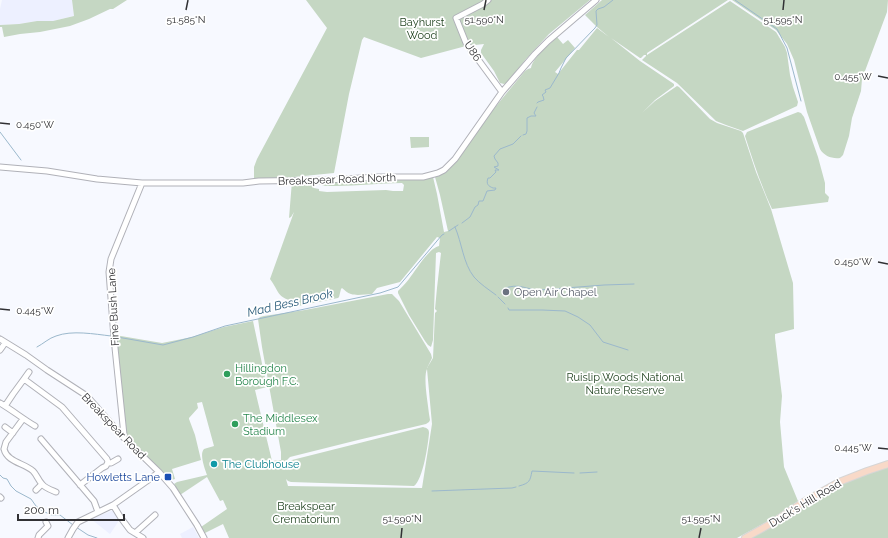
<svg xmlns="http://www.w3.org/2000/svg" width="888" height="538" viewBox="0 0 888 538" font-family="Raleway,sans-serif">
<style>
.built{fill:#edf0ff}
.green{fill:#c5d7c3;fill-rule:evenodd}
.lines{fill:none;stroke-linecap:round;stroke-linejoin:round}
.stream{stroke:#9bb8cc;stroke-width:1}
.minor-casing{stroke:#b0b1b8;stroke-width:7}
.major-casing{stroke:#d6d6d6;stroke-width:8}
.minor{stroke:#fff;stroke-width:5}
.major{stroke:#f8d9c8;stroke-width:6}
.ticks{fill:none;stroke:#313134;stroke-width:1.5}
.worship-dot{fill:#6b7280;stroke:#fff;stroke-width:1.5}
.leisure-dot{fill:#2e9e5b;stroke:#fff;stroke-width:1.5}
.culture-dot{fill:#0f9aa8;stroke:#fff;stroke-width:1.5}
.transit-dot{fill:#1a4fb4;stroke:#fff;stroke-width:1.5}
.labels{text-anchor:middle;stroke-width:3.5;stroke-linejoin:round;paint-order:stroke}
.park-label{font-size:11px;fill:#1a3d19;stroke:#fff}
.street-label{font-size:11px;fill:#313134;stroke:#fff}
.worship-label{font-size:11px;fill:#5b616d;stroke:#fff;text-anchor:start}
.leisure-label{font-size:11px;fill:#27864d;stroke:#fff;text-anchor:start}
.culture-label{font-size:11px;fill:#0d838f;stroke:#fff;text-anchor:start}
.transit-label{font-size:11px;fill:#164399;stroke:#fff;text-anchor:end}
.water-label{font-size:12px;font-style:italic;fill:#295b79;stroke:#fff}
.ticks-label{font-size:10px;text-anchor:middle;fill:#313134;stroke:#fff;stroke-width:3.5;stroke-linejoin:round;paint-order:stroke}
</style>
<rect width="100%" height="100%" fill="#f7f9ff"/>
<path class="built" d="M2 0H72L74 16 53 21H37L19 24 0 25V9Z
M119 508 122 516 110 534 91 519Z
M193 527 199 538H182L180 534Z"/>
<path class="green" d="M72 0H127L113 9H110L89 19 70 26 40 32 20 34 4 37 2 27H0V25L19 24 37 21H53L74 16Z
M306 0H590L549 34 526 59 507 83 504 84 500 83 494 71 481 53V50L484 44 466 46 421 58 364 37 362 40 349 94 334 173 284 178 254 179V167L257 159 327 28Z
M602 0H728L647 53V55L730 1 776 32 785 47 787 53 790 75 793 87 798 102 797 106 743 131 726 125 716 121 677 83 642 60 646 56V55H644L641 58H640L611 38 640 61 674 84V86L655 100 642 113 655 101 677 86 679 87 710 119 717 123 741 131 743 133 756 172 771 209 793 283 794 329 775 334V338L782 396 780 422 784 467 798 501 770 520 737 538H229L223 524 205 533 201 527 227 509 223 500 220 501 207 477 180 495 174 484 177 482 207 475C205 469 199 454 204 449 207 448 211 447 214 446L202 402 197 403 198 408 189 418V419L195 435 201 460 172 469 175 479 171 480 126 438 115 335 162 343 192 337 224 327 253 321 267 387 255 390 272 461 281 460V452L262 347 258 319 260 317 264 316 305 310 388 294H392L399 301 431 354 432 358 427 368 433 358 435 313 437 311 435 309 437 288 441 253 439 252 436 253 433 340 431 347 428 345 425 341 409 315 398 293V291C402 287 406 283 409 279 416 270 429 248 439 246L440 238 437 237 400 282 377 288 372 294C366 294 357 296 351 294 347 293 345 290 342 288L341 289 339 297 338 298 298 306 294 301C277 298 279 291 270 279L294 212 291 217 289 218 292 181H314L433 177 437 194 444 232 448 231 440 195 435 177C457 169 465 147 478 129 493 110 509 90 525 71L528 69 531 68C533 57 549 45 557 37L563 44 568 40 575 48 555 72 558 74 577 50H579L597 28 609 37 597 27 585 15ZM402 183 404 185 403 191H393L386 190 327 192 319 191V189L314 188V185C319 183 321 185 326 186 329 186 333 186 336 186 358 186 380 183 402 183ZM427 369 432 424 422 488 288 486 286 479 288 481 291 482 414 486C423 479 428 445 429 433 429 429 427 428 423 427L292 460 287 463 284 468V465L282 461 285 462 290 457 358 440 426 424 429 422 430 420 429 414C428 403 423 378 427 369Z
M732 0H888L887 12 862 79 861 91 852 118 849 136 843 155 840 158C832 159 824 156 820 149L807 112 794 60 787 44 776 30Z
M798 112 801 113 804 117 818 157 825 183V193L829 197 828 202 772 209C761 185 753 161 745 136L747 132Z
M429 137V147L411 148 410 137Z
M888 467V538H751L802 506 842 483Z"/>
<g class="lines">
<path class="stream" d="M735 0 777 29 787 48 801 101
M537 103 538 102 544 100 543 96 542 95 546 92 545 90 550 88 559 73 561 68 566 58 595 28 597 25 596 11 598 9 604 7 613 0
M0 132 21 160
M523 135 526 134 527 131V118L531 116H536L534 113 537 107
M462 223 470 217 475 207 478 205 479 201H483L487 191 495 190 496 188H493C488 186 486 184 488 178H490L496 172 495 170H499L494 167 498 166V163L495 159 494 156 500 149 513 144 521 136
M455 227C462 243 463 263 474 277 480 284 488 289 496 295
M449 231 458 225
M503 289C519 282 526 290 540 290L604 285 634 284
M498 297 505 304
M508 308 509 310H542L565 311 578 317 590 325 603 342 628 350
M117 337 163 345 193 337 225 326 380 293 398 287 442 235 444 234
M37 347C43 344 49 338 56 336 72 330 94 334 111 336
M580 473 597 472
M0 475 3 478 7 479 11 486 16 491 31 499 36 506 41 510 51 515H60L73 525
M519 486C530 483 530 481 532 471L574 473
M432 491 512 488 516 487
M76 527 88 535 97 538"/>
<defs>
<path id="minor" d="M488 0 483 4 456 18 466 43 502 92
M0 167 47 171 97 179 142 183H243L259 181 328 180 377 177H423L438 173 444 170 455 159 502 92 535 54 548 41 596 0
M0 339 26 355 47 370 87 396 123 437 159 472 173 488 197 525 204 538
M0 350 5 343
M24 379 29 372
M0 403C12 410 23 419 35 426
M5 406 13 394 24 379 62 407 107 459 108 462 106 466 102 468 80 485
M5 427 13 433
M123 437 124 435 114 338 109 272 111 259 142 183
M41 439 94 501 98 512
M4 449C7 462 24 463 33 471 37 475 38 480 42 484 45 488 51 490 56 492
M4 449 6 442 23 419
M108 463H111L118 459
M36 490 42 484
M0 497 1 498
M113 505 121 518 130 530 143 538
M135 533 155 515
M38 538 39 535 48 526 46 522
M68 538 73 529 78 522 113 505 147 481 159 472"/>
<path id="major" d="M745 538 772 523 805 501 839 482 867 471 888 464"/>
</defs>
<use href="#minor" class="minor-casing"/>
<use href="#major" class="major-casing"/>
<use href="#minor" class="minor"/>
<use href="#major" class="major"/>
</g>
<path class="ticks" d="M186 10 188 0M484 10 486 0M783 10 784 0M878 76 888 78M0 123 10 124M878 262 888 264M0 309 10 310M878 448 888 449M401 538 402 528M699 538 701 528"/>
<circle class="worship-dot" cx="506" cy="292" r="4"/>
<g class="leisure-dot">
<circle cx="227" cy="374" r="4"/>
<circle cx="235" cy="424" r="4"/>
</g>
<circle class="culture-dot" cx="214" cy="464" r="4"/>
<rect class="transit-dot" x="164" y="473" width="8" height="8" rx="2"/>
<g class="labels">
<g class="park-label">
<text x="422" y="26">Bayhurst<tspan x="422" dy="13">Wood</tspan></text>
<text x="625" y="381">Ruislip Woods National<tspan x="625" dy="13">Nature Reserve</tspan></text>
<text x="306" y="510">Breakspear<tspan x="306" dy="13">Crematorium</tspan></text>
</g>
<g class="street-label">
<text transform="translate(473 51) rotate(56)" y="4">U86</text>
<text transform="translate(337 179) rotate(-2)" y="4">Breakspear Road North</text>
<text transform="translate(113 307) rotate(-93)" y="4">Fine Bush Lane</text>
<text transform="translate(114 426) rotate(46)" y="4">Breakspear Road</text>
<text transform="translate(805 503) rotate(-31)" y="4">Duck's Hill Road</text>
</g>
<g class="worship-label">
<text x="514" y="296">Open Air Chapel</text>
</g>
<g class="leisure-label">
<text x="235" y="372">Hillingdon<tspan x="235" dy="13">Borough F.C.</tspan></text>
<text x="243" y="422">The Middlesex<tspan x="243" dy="13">Stadium</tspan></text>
</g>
<g class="culture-label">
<text x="222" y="468">The Clubhouse</text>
</g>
<g class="transit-label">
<text x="160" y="481">Howletts Lane</text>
</g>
<g class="water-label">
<text transform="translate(290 303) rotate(-13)" y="4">Mad Bess Brook</text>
</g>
</g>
<g class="ticks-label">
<text x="186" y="23">51.585°N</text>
<text x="484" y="23">51.590°N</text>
<text x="783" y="23">51.595°N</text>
<text x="853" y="80">0.455°W</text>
<text x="35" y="128">0.450°W</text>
<text x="853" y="265">0.450°W</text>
<text x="35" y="314">0.445°W</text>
<text x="853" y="451">0.445°W</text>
<text x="402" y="522">51.590°N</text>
<text x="701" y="522">51.595°N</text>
</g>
<path d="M18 514v6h106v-6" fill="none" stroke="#313134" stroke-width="2"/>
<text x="24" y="514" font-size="12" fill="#313134" stroke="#ffffff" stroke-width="3" paint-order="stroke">200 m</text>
</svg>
